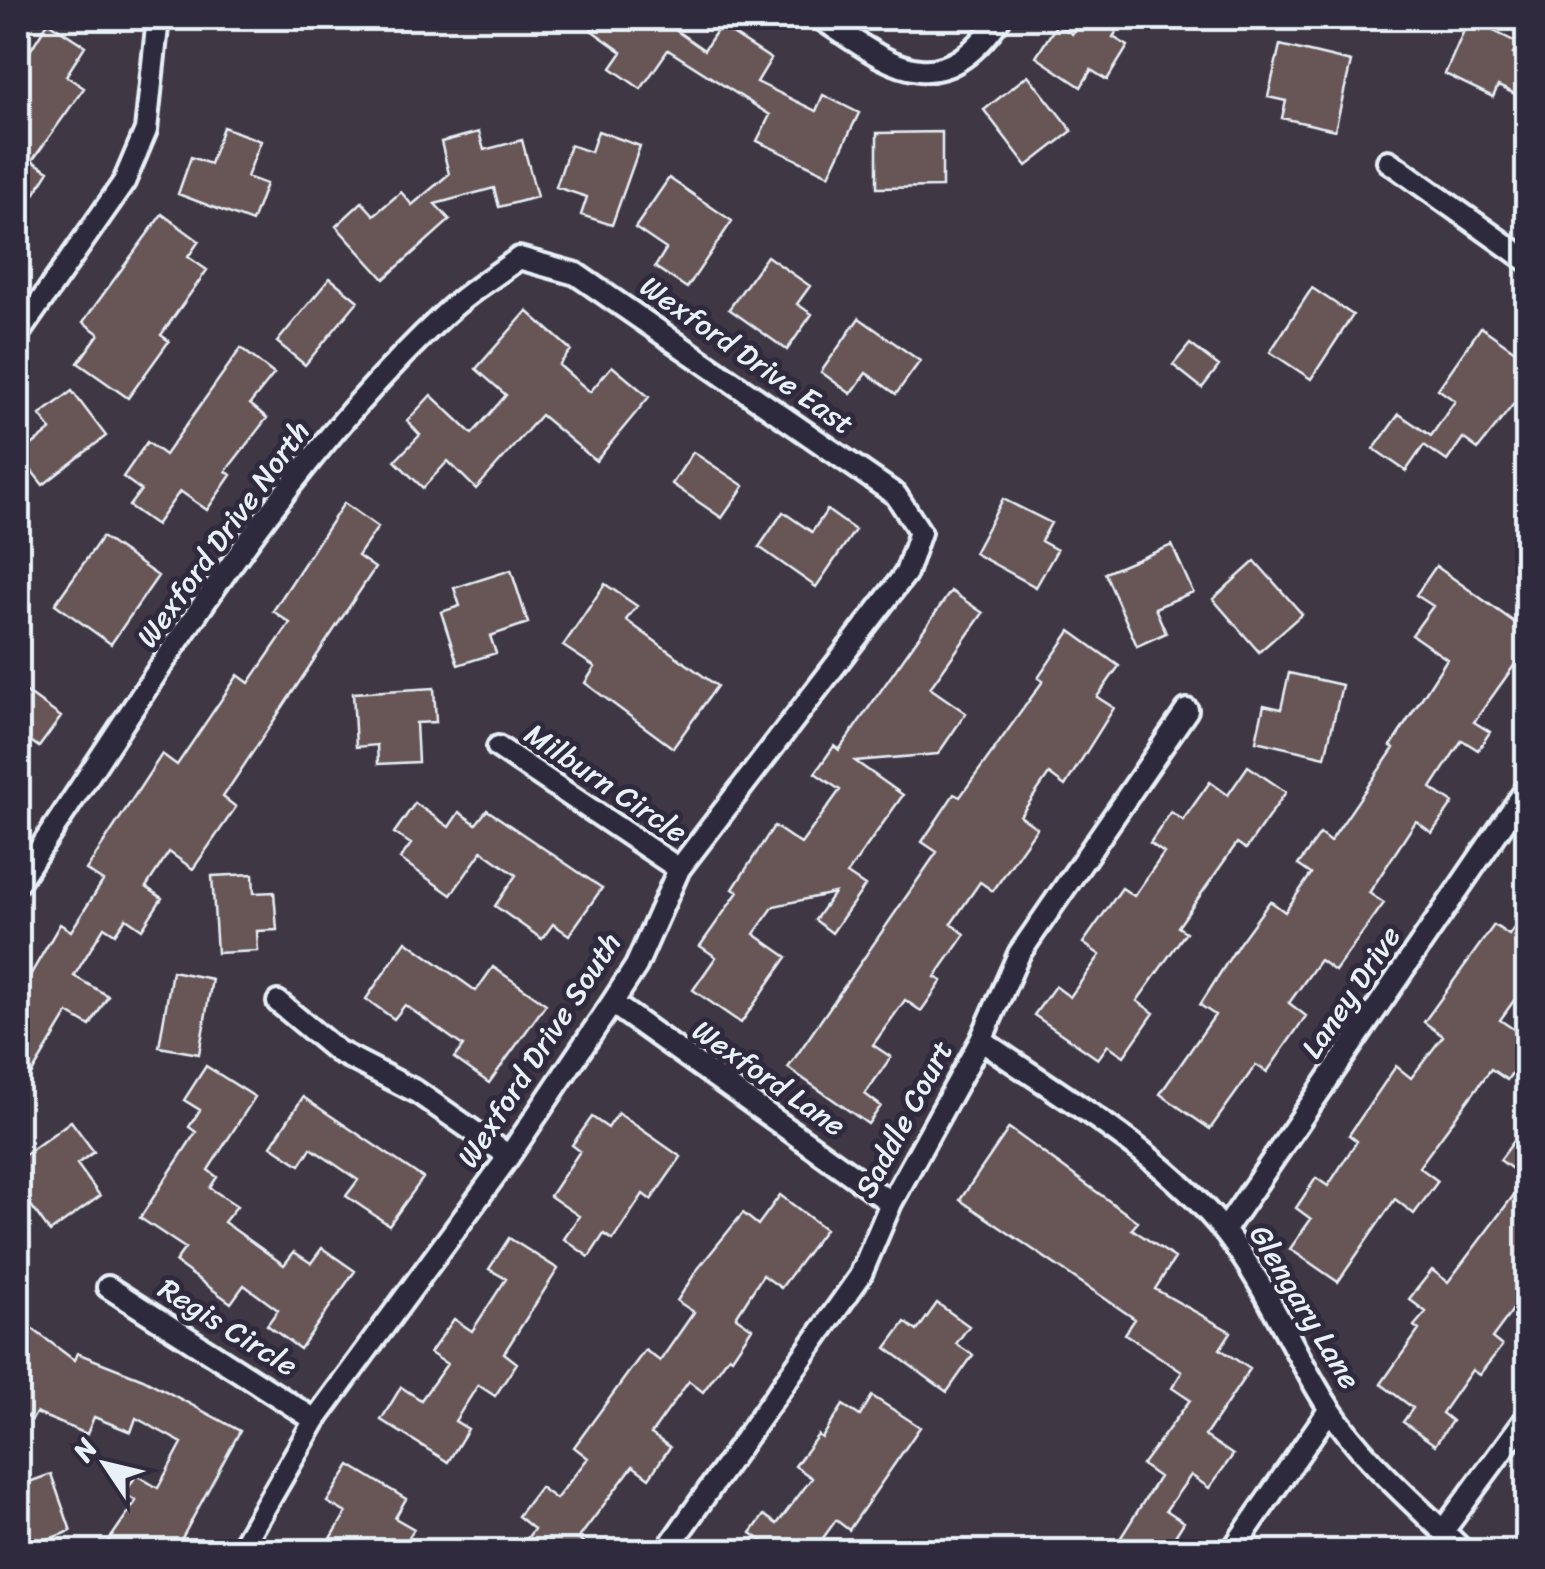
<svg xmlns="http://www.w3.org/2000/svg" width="1545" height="1569" viewBox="0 0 1545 1569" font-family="Sriracha,sans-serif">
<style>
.building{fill:#685656;stroke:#e8f1f8;stroke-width:2.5}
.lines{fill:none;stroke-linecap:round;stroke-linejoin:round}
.street-casing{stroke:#e8f1f8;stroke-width:28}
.street{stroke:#2f2a3d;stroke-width:20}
.labels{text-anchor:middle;stroke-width:10;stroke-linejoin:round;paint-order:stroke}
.street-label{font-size:30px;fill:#e8f1f8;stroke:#2f2a3d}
</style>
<rect width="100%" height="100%" fill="#403744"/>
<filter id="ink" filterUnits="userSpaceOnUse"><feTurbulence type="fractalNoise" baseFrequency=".01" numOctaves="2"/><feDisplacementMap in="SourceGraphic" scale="20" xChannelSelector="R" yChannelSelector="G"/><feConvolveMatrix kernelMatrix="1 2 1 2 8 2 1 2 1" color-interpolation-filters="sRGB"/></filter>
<g filter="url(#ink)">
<path class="building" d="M600 18H658L704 50 720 26 771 59 757 82 816 111 823 95 859 113 829 175 757 141 770 115 668 50 641 89 611 68 622 52 591 30Z
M1083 18H1125L1113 37 1128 46 1107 80 1091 70 1081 87 1036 57 1057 24 1072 34Z
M1469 19 1518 43 1513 54 1528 61V100L1498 86 1493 97 1445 74Z
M48 22 85 46 66 76 84 88 32 161 49 171 18 220V70Z
M1280 45 1351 62 1335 130 1282 118 1286 101 1268 97Z
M1028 75 1072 131 1027 166 984 110Z
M223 127 261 141 247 177 266 184 252 222 178 194 191 157 210 164Z
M598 131 640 146 612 225 581 215 587 197 556 187 570 145 591 152Z
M479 132 484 150 522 140 537 197 499 207 494 188 435 204 450 220 384 279 336 226 362 202 374 215 401 192 412 205 449 174 441 142Z
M942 132V187L877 188V133Z
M669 178 732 221 687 288 655 267 666 249 635 228Z
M162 214 199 241 188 257 207 270 161 335 169 341 128 398 78 363 99 334 83 322Z
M767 256 810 286 797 304 812 314 787 350 729 309Z
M330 278 358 301 305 365 277 342Z
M1312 288 1353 315 1311 379 1270 352Z
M527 311 571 350 559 365 590 392 612 366 649 397 596 461 541 415 476 489 448 461 423 488 395 461 420 435 407 421 431 395 472 434 506 395 476 369Z
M859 318 920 361 896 394 866 373 851 394 821 372Z
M1481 327 1525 358 1514 373 1528 386 1478 449 1463 438 1447 461 1424 445 1406 471 1374 449 1399 414 1431 436 1455 401 1438 389Z
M1190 344 1219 366 1202 388 1173 365Z
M241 348 274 374 250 404 267 418 226 471 231 475 207 510 180 491 156 525 129 506 141 490 123 477 147 442 165 455Z
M72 391 106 436 43 485 19 455 51 430 40 415Z
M693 452 744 486 722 518 672 484Z
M1003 499 1051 523 1041 541 1057 550 1036 587 974 553Z
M344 503 378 527 358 556 375 568 223 797 236 807 193 869 169 852 146 887 162 898 142 929 126 918 115 934 104 927 74 976 108 996 90 1026 68 1013 31 1075 18 1066V996L60 924 71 931 103 881 86 870 162 754 177 765 238 675 249 683 290 623 273 611Z
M827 510 855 530 816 587 759 547 783 512 812 532Z
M102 537 158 576 111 644 55 604Z
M1172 545 1193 592 1155 608 1166 633 1137 646 1105 573Z
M1255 561 1302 614 1259 652 1213 599Z
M1436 566 1528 632V646L1474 722 1490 732 1478 750 1462 740 1431 788 1453 803 1432 833 1416 821 1369 893 1384 903 1335 971 1320 960 1289 1003 1306 1016 1267 1072 1256 1065 1210 1129 1160 1094 1215 1015 1200 1005 1238 945 1270 901 1285 912 1311 874 1298 865 1320 834 1330 842 1394 748 1391 746 1447 659 1412 635 1433 606 1416 595Z
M511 570 528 623 490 636 496 653 458 665 441 612 460 606 454 588Z
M605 584 637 606 626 620 717 686 673 748 585 683 595 667 563 646Z
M951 591 983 613 930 688 966 713 938 754 855 761 903 795 847 874 865 886 832 933 815 920 834 893 774 906 754 934 787 957 741 1023 693 990 716 957 700 946 738 892 733 889 774 826 801 844 840 790 815 773 834 746 839 750Z
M1070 631 1119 666 1097 697 1114 708 1065 786 1049 774 1020 816 1037 828 993 891 980 882 951 924 965 934 935 977 942 981 921 1011 905 1000 873 1045 891 1057 865 1094 881 1106 868 1124 788 1068 937 852 922 842 954 794 960 797 1043 681 1038 678Z
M1289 673 1342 685 1325 757 1256 741 1264 705 1281 709Z
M18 686 61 717 39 747 18 732Z
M434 688 436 722 416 723 418 762 378 764 377 745 356 747 353 693Z
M1248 766 1286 792 1246 849 1237 843 1178 927 1186 932 1137 1001 1154 1013 1124 1056 1108 1045 1098 1059 1034 1015 1055 986 1070 997 1100 955 1083 943 1122 888 1134 896 1164 853 1150 843 1171 812 1183 820 1210 782 1228 795Z
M415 803 449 827 459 812 476 824 487 810 602 888 569 935 553 924 542 939 495 906 516 875 482 851 451 895 400 859 411 844 394 833Z
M253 874 254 893 274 892 277 930 257 931 258 951 217 953 212 876Z
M1528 908V981L1500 1020 1528 1039V1051L1507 1080 1491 1069 1419 1167 1438 1181 1414 1214 1395 1199 1338 1282 1290 1249 1311 1219 1296 1208 1316 1178 1328 1186 1357 1141 1349 1135 1396 1066 1411 1078 1443 1036 1424 1022 1494 925 1509 935Z
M406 941 476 991 493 967 546 1004 489 1083 454 1058 463 1046 405 1005 394 1019 366 999Z
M172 971 212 979 199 1054 159 1047Z
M206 1066 255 1097 208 1170 217 1177 210 1188 237 1206 224 1222 284 1265 294 1252 311 1263 322 1248 355 1271 300 1349 267 1325 278 1310 244 1285 231 1303 175 1262 185 1248 140 1218 196 1132 189 1127 200 1110 184 1100Z
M303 1097 423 1178 389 1225 346 1196 358 1180 311 1148 300 1165 271 1146Z
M618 1113 681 1157 651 1200 643 1194 613 1240 604 1234 589 1257 564 1239 579 1216 550 1196 580 1151 572 1145 592 1117 608 1128Z
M71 1121 94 1152 77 1164 100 1196 50 1232 18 1187V1160Z
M1528 1122V1253L1517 1267 1528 1275V1289L1492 1338 1502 1346 1479 1375 1472 1370 1442 1413 1452 1421 1435 1445 1403 1422 1413 1408 1381 1384 1419 1330 1414 1326 1426 1312 1409 1299 1432 1270 1448 1282 1526 1179 1500 1160Z
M1009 1128 1138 1222 1132 1229 1175 1258 1155 1289 1231 1332 1220 1349 1250 1369 1205 1436 1233 1455 1209 1488 1191 1475 1166 1510 1184 1522 1165 1552 1146 1539 1138 1552 1118 1542 1159 1477 1142 1465 1190 1400 1172 1388 1182 1372 1125 1334 1135 1319 960 1200Z
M780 1195 825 1229 781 1288 763 1275 736 1317 752 1328 732 1358 729 1356 703 1392 689 1381 651 1434 670 1447 649 1478 633 1466 578 1539 595 1552H533L523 1544 534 1529 518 1516 540 1487 556 1499 588 1458 574 1447 607 1402 645 1350 660 1361 694 1312 677 1301 697 1270 743 1213 758 1225Z
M509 1238 558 1269 504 1353 517 1363 495 1396 478 1385 455 1421 468 1429 448 1462 381 1420 401 1387 421 1400 447 1364 430 1353 454 1319 472 1331 506 1279 489 1269Z
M937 1303 969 1326 956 1344 973 1355 947 1392 886 1348 905 1322 917 1331Z
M18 1318 74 1360 77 1353 143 1379 240 1431 175 1551 160 1541 154 1552H101L136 1501 125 1494 136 1475 158 1488 182 1443 136 1418 131 1432 94 1417 87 1434 36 1413 32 1420 18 1410Z
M872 1396 920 1427 849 1530 836 1520 813 1552H777L751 1533 764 1515 777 1524 812 1478 795 1466 818 1435 822 1438 843 1405 860 1416Z
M350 1465 406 1499 395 1518 414 1529 400 1552H323L346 1513 327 1502Z
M51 1474 71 1531 18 1550V1486Z"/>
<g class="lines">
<defs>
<path id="street" d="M820 18C890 64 937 108 1000 18
M1388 161 1528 261
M18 334 124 182 146 130 158 18
M498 747 679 869
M18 882C147 691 277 469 446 313 468 292 495 276 519 258L576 274 896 495 920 532 906 573 679 869 636 966 612 1003 509 1156 315 1420 239 1552
M278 1002 337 1051 417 1092 509 1156
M612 1003 891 1203
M981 1040C1063 1098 1162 1152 1225 1232 1267 1286 1292 1351 1329 1408 1366 1464 1418 1505 1464 1552
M1224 1231 1528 787
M108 1287 315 1420
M1443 1531 1528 1415
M665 1552 860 1276 891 1203 981 1040 1019 954 1187 710
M1231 1552 1330 1409"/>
</defs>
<use href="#street" class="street-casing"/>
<use href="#street" class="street"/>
</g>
</g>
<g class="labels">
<g class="street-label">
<text transform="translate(747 355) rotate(35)" y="10">Wexford Drive East</text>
<text transform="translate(223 534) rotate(-54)" y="10">Wexford Drive North</text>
<text transform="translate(606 783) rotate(34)" y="10">Milburn Circle</text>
<text transform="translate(1351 992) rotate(-56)" y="10">Laney Drive</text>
<text transform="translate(539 1050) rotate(-57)" y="10">Wexford Drive South</text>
<text transform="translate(769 1078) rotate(35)" y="10">Wexford Lane</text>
<text transform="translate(904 1119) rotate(-62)" y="10">Saddle Court</text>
<text transform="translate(1305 1307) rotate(59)" y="10">Glengary Lane</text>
<text transform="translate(228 1327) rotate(32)" y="10">Regis Circle</text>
</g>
</g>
<rect width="1545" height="1569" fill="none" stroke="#2f2a3d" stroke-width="60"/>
<rect x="30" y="30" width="1485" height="1509" fill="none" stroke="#e8f1f8" stroke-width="4" filter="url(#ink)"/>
<g transform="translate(105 1464) rotate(305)" stroke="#2f2a3d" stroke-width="8" paint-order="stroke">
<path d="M0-8L18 38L0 25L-18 38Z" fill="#e8f1f8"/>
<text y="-15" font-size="28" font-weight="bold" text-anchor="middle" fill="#e8f1f8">N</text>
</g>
</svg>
